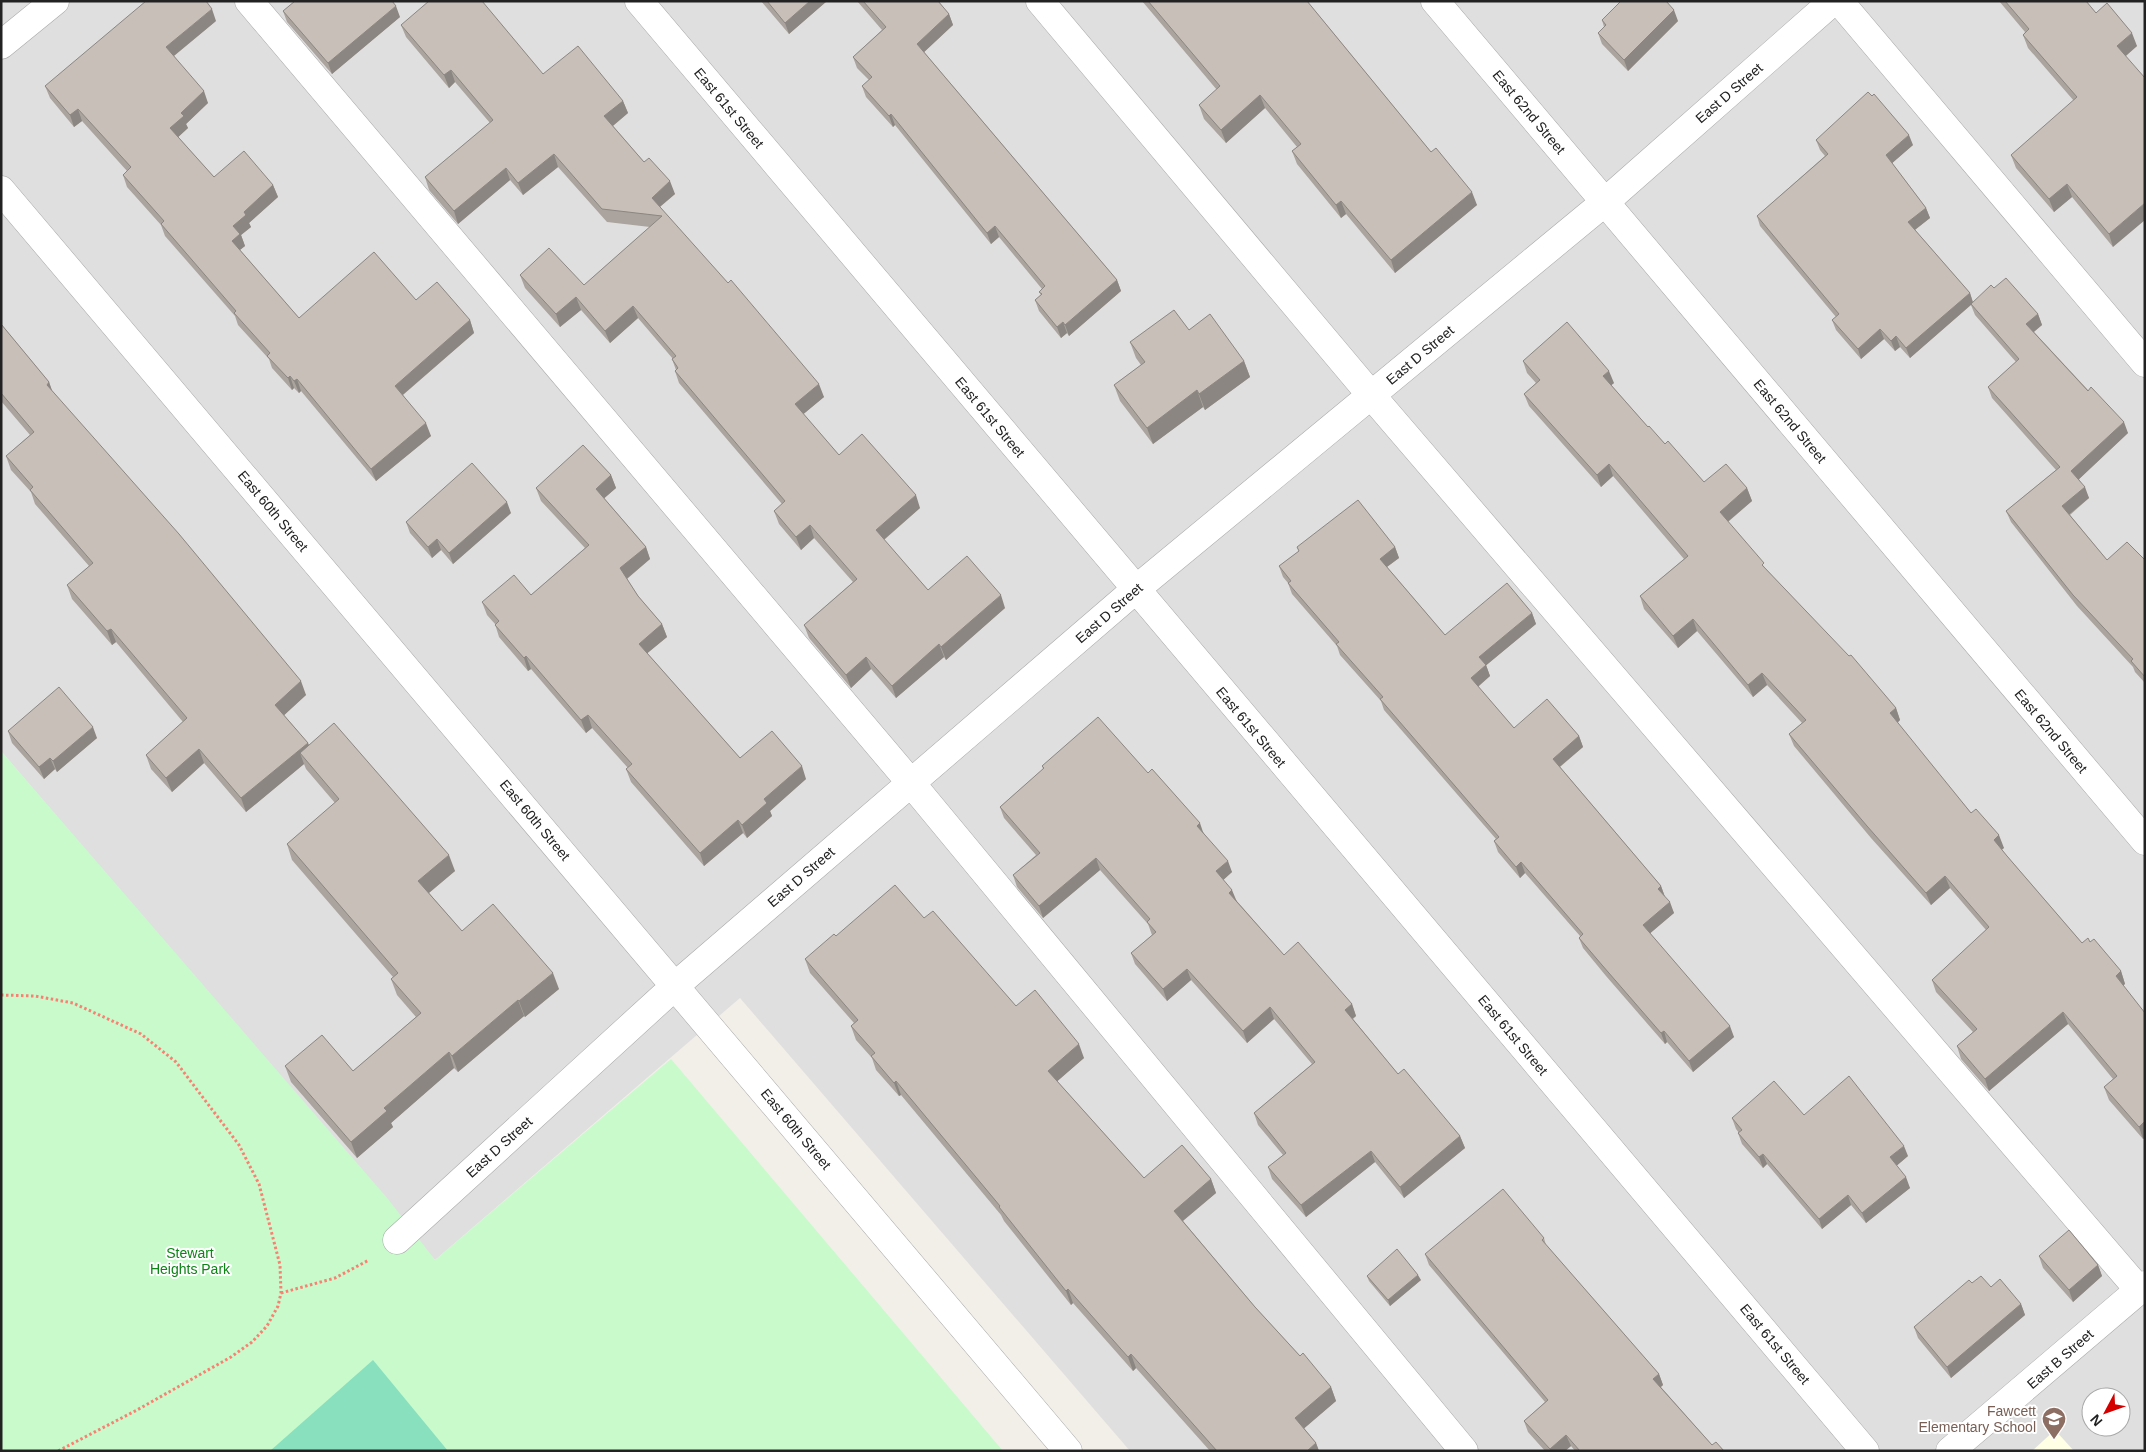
<svg xmlns="http://www.w3.org/2000/svg" width="2146" height="1452" viewBox="0 0 2146 1452" font-family="Helvetica,sans-serif">
<style>
.residential{fill:#e0dfdf;fill-rule:evenodd}
.education{fill:#ffffe5}
.park{fill:#c8facc}
.pitch{fill:#88e0be}
.lines{fill:none;stroke-linecap:round;stroke-linejoin:round}
.minor-casing{stroke:#a9a9a9;stroke-width:29}
.path{stroke:#fa8072;stroke-width:3;stroke-dasharray:2.5 2.5;stroke-linecap:butt}
.minor{stroke:#fff;stroke-width:28}
.wall{fill:#aba49e}
.shaded-wall{fill:#8b8681}
.building{fill:#c7bfb8;stroke:#8b8681}
.labels{text-anchor:middle;stroke-width:4;stroke-linejoin:round;paint-order:stroke}
.street-label{font-size:14px;fill:#222;stroke:#fff}
.park-label{font-size:14px;fill:#0c8416;stroke:#fff}
.education-label{font-size:14px;fill:#785e54;stroke:#fff;text-anchor:end}
</style>
<rect width="100%" height="100%" fill="#f2efe9"/>
<path class="residential" d="M1 1H2145V1451H1130L740 998 435 1260 1 751ZM2091 1397H2121V1427H2091Z"/>
<path class="education" d="M2055 1430 2074 1451H2032Z"/>
<path class="park" d="M1 751 388 1199 435 1260 671 1059 1003 1451H1Z"/>
<path class="pitch" d="M373 1360 448 1451H270Z"/>
<g class="lines">
<defs>
<path id="minor" d="M249 1 911 783 1464 1451
M639 1 1865 1451
M1040 1 1371 395 2139 1290
M1435 1 2145 841
M1839 1 2145 363
M1 45 55 1
M1 190 1068 1451
M397 1240 675 986 1135 590 1605 202 1833 1
M1950 1451 2145 1285"/>
</defs>
<use href="#minor" class="minor-casing"/>
<path class="path" d="M1 995 35 996 73 1003 141 1034 176 1062 239 1145 259 1184 280 1265 281 1293 278 1306 267 1326 252 1342 231 1357 137 1410 58 1451
M281 1293 335 1278 369 1260"/>
<use href="#minor" class="minor"/>
</g>
<path class="wall" d="M761 1H827L789 34Z
M857 1H938L949 14 953 25 924 52 1117 280 1121 291 1069 336 1067 333 1061 338 1039 311 1035 300 1041 295 1039 292 1042 289 999 237 991 244 895 125 893 127 866 97 862 86 869 80 857 68 853 57 882 30Z
M1142 1H1307L1431 152 1477 205 1395 273 1346 214 1341 218 1297 164 1292 151 1297 147 1265 108 1226 143 1204 119 1199 105 1217 90Z
M1999 1H2086L2096 13 2137 46 2126 56 2113 247 2072 197 2054 212 2016 168 2011 155 2074 101 2028 48 2023 35 2025 32Z
M283 11 400 17 332 74 287 22Z
M1602 20 1678 21 1628 71 1602 44 1598 33 1604 27Z
M216 21 174 56 208 103 186 124 188 128 178 137 214 177 273 185 278 197 249 223 251 227 241 235 245 246 240 250 299 318 416 300 470 320 474 333 403 395 431 436 376 481 301 391 299 393 294 388 292 390 272 368 269 359 238 325 235 316 165 236 161 225 127 187 123 175 127 171 82 121 74 127 50 98 45 86Z
M401 25 623 101 628 113 613 126 644 162 675 194 660 207 824 397 803 414 839 455 920 508 884 540 928 590 1005 608 946 660 944 657 896 698 871 669 851 688 809 638 804 625 853 582 814 538 801 550 779 524 774 511 782 504 679 383 675 371 676 370 672 359H673L638 318 610 343 581 310 560 327 525 288 520 275 584 285 650 227 607 222 558 167 523 195 510 180 458 224 429 190 425 177 490 123 455 82 449 88 406 37Z
M1816 140 1913 145 1892 163 1926 208 1930 218 1915 230 1970 293 1973 302 1994 288 2038 314 2042 325 2034 332 2128 433 2079 479 2089 498 2070 515 2107 560H2145V683L2135 672 2133 667 2077 606 2011 522 2006 511 2056 470 1992 398 1988 387 2016 362 1975 315 1971 305 1910 358 1900 347 1895 351 1884 339 1861 359 1836 330 1832 320 1836 317 1760 226 1757 216 1825 156 1820 150Z
M1 324 49 382 52 391 306 695 284 715 308 743 309 745 455 871 429 893 462 931 559 989 525 1017 524 1016 458 1072 454 1068 391 1123 393 1127 357 1158 291 1082 285 1066 353 1071 416 1017 397 995 391 979 393 977 292 860 287 844 335 803 306 769 304 764 246 812 204 763 172 792 151 769 146 755 183 722 116 642 112 645 72 599 67 585 89 566 35 504 31 492 11 470 6 456 30 435 1 401Z
M1189 330 1244 361 1250 377 1205 410 1203 407 1153 444 1120 401 1114 385 1141 365 1136 358 1130 342Z
M1523 361 1614 383 1611 385 1648 427 1704 482 1747 488 1752 501 1728 522 1766 569 1896 708 1900 720 1897 723 1971 813 2004 848 2001 849 2007 856 2082 943 2090 942 2121 971 2125 984 2123 985 2143 1139 2109 1100 2104 1087 2113 1079 2068 1024 1989 1091 1961 1059 1957 1046 1973 1032 1936 992 1932 980 1986 930 1950 888 1931 905 1871 838 1794 746 1789 734 1802 723 1767 685 1753 697 1697 631 1678 648 1644 609 1640 596 1684 559 1613 476 1601 487 1529 406 1524 394 1536 383 1527 373Z
M611 475 616 488 604 498 646 547 650 559 627 579 638 596 662 624 667 637 647 653 740 758 806 779 770 811 772 816 747 838 743 833 704 866 631 782 626 769 628 768 592 728 586 733 531 669 528 671 499 637 495 624 487 615 482 602 531 595 585 548 541 501 536 488Z
M511 513 453 564 441 550 432 558 410 533 406 522Z
M1297 547H1395L1399 558 1387 567 1445 635 1532 613 1536 624 1486 665 1490 676 1478 687 1514 728 1579 736 1583 747 1560 767 1661 886 1665 897 1674 913 1650 933 1734 1037 1693 1072 1667 1042 1665 1044 1606 976 1583 948 1579 938 1580 936 1525 873 1520 878 1498 852 1494 841 1496 839 1384 710 1381 701 1340 655 1337 646 1292 594 1288 583 1283 577 1279 566 1299 551Z
M8 731 97 738 57 772 55 769 44 779 12 743Z
M1042 766 1148 773 1203 832 1232 872 1223 880 1236 900 1284 955 1352 1004 1356 1016 1353 1019 1398 1074 1460 1136 1465 1148 1404 1198 1375 1162 1306 1217 1272 1179 1268 1167 1283 1155 1258 1125 1254 1113 1312 1064 1274 1019 1247 1043 1191 980 1167 1001 1135 964 1131 953 1152 935 1148 924 1100 870 1043 918 1017 887 1013 875 1036 855 1004 818 1000 807 1043 769Z
M924 918 1016 1006 1084 1058 1057 1081 1144 1178 1211 1179 1216 1193 1183 1221 1255 1307 1300 1356 1331 1387 1336 1401 1304 1428 1316 1443 1319 1451H1210L1136 1368 1133 1371 1073 1303 1071 1305 1004 1221 1001 1215 901 1095 899 1096 876 1070 872 1058 856 1040 851 1026 854 1023 810 973 805 959 836 936Z
M1804 1115 1908 1156 1896 1166 1910 1188 1866 1223 1851 1205 1822 1229 1767 1164 1763 1168 1742 1144 1738 1133H1739L1736 1129 1732 1118Z
M1544 1238 1546 1245 1659 1374 1663 1385 1661 1387 1712 1445 1724 1451H1575L1571 1446 1565 1451H1545L1528 1432 1524 1421 1545 1402 1429 1265 1425 1254Z
M2039 1256 2098 1265 2102 1276 2073 1302 2043 1268Z
M1367 1276 1421 1280 1390 1306 1369 1281Z
M1972 1283 1991 1287 2021 1304 2025 1315 1951 1378 1918 1338 1914 1327Z"/>
<path class="shaded-wall" d="M810 1H827L789 34 785 23Z
M396 6 400 17 332 74 328 63Z
M212 9 216 21 170 59 166 47Z
M1674 10 1678 21 1628 71 1624 60Z
M949 14 953 25 921 55 917 44Z
M2132 33 2137 46 2122 59 2117 46Z
M451 70 455 82 449 88 444 75Z
M204 91 208 103 186 124 188 128 175 140 170 128 181 113Z
M1260 95 1265 108 1226 143 1221 130Z
M623 101 628 113 609 129 604 116Z
M78 109 82 121 74 127 70 115Z
M891 114 895 125 893 127 889 116Z
M1909 135 1913 145 1890 165 1886 155Z
M554 154 558 167 523 195 518 183Z
M506 168 510 180 458 224 454 211Z
M670 181 675 194 656 210 652 198Z
M2067 184 2072 197 2054 212 2049 199Z
M273 185 278 197 249 223 251 227 241 235 245 246 236 253 232 241 233 226 244 212Z
M1472 192 1477 205 1395 273 1391 260Z
M1341 201 1346 214 1341 218 1336 205Z
M2145 203V220L2113 247 2109 234Z
M1926 208 1930 218 1912 232 1908 222Z
M995 226 999 237 991 244 987 233Z
M1117 280 1121 291 1069 336 1065 325Z
M1970 293 1973 303 1910 358 1906 348Z
M576 297 581 310 560 327 556 314Z
M633 306 638 318 610 343 605 331Z
M2038 314 2042 325 2030 335 2026 324Z
M470 320 474 333 399 398 395 386Z
M1063 322 1067 333 1061 338 1057 327Z
M1880 329 1884 339 1861 359 1858 349Z
M1896 336 1900 347 1895 351 1891 341Z
M1244 361 1250 377 1205 410 1199 394Z
M1609 371 1614 383 1608 388 1603 376Z
M290 376 294 388 292 390 288 378Z
M297 379 301 391 299 393 294 381Z
M49 382 54 396 47 385Z
M819 384 824 397 800 417 795 404Z
M1197 390 1203 407 1153 444 1147 428Z
M2124 422 2128 433 2076 482 2071 471Z
M426 423 431 436 376 481 371 469Z
M1609 464 1613 476 1601 487 1597 475Z
M611 475 616 488 600 502 596 489Z
M2085 487 2089 498 2066 517 2062 506Z
M1747 488 1752 501 1725 524 1720 512Z
M916 495 920 508 880 543 876 530Z
M507 502 511 513 453 564 449 553Z
M810 525 814 538 801 550 796 537Z
M437 539 441 550 432 558 428 547Z
M646 547 650 559 624 581 620 568Z
M1395 547 1399 558 1384 569 1380 559Z
M1001 595 1005 608 946 660 941 647Z
M1532 613 1536 624 1483 668 1479 657Z
M1693 619 1697 631 1678 648 1673 636Z
M662 624 667 637 644 656 639 644Z
M111 629 116 642 112 645 107 631Z
M939 644 944 657 896 698 892 686Z
M526 656 531 669 528 671 524 658Z
M866 657 871 669 851 688 846 675Z
M1486 665 1490 676 1475 689 1471 678Z
M1762 673 1767 685 1753 697 1748 685Z
M301 681 306 695 280 719 275 705Z
M1896 708 1900 720 1894 726 1890 713Z
M588 715 592 728 586 733 581 720Z
M93 727 97 738 57 772 53 761Z
M1579 736 1583 747 1557 769 1553 759Z
M308 743 313 756 300 753 304 764 246 812 241 798Z
M199 749 204 763 172 792 166 778Z
M50 758 55 769 44 779 39 767Z
M802 766 806 779 770 811 772 816 747 838 742 825 764 799Z
M738 820 743 833 704 866 700 853Z
M1200 823 1204 835 1197 826Z
M1999 835 2004 848 1999 852 1994 840Z
M449 855 455 871 424 897 418 881Z
M1096 858 1100 870 1043 918 1039 906Z
M1228 861 1232 872 1220 883 1216 871Z
M1521 862 1525 873 1520 878 1516 867Z
M1945 876 1950 888 1931 905 1926 893Z
M1661 886 1665 897 1658 889Z
M1232 890 1237 902 1229 893Z
M1670 902 1674 913 1647 936 1643 925Z
M1187 969 1191 980 1167 1001 1163 989Z
M2121 971 2125 984 2120 988 2116 976Z
M553 973 559 989 525 1017 519 1001Z
M518 1000 524 1016 458 1072 452 1056Z
M1352 1004 1356 1016 1349 1021 1345 1010Z
M1270 1007 1274 1019 1247 1043 1243 1031Z
M2063 1012 2068 1024 1989 1091 1985 1079Z
M1730 1026 1734 1037 1693 1072 1689 1061Z
M1664 1031 1667 1042 1665 1044 1661 1033Z
M1079 1044 1084 1058 1053 1085 1048 1071Z
M449 1052 454 1068 391 1123 393 1127 357 1158 351 1142 384 1108Z
M896 1081 901 1095 899 1096 894 1083Z
M2145 1121V1138L2143 1139 2139 1127Z
M1460 1136 1465 1148 1404 1198 1400 1187Z
M1904 1146 1908 1156 1894 1168 1890 1157Z
M1371 1151 1375 1162 1306 1217 1301 1205Z
M1763 1154 1767 1164 1763 1168 1759 1157Z
M1906 1177 1910 1188 1866 1223 1862 1213Z
M1211 1179 1216 1193 1179 1224 1174 1211Z
M1848 1195 1851 1205 1822 1229 1819 1219Z
M2098 1265 2102 1276 2073 1302 2069 1290Z
M1418 1275 1421 1280 1390 1306 1388 1300Z
M1068 1289 1073 1303 1071 1305 1066 1291Z
M2021 1304 2025 1315 1951 1378 1947 1367Z
M1131 1354 1136 1368 1133 1371 1128 1357Z
M1659 1374 1663 1385 1657 1390 1653 1379Z
M1331 1387 1336 1401 1300 1432 1295 1418Z
M1566 1435 1571 1446 1565 1451H1550V1449Z
M1316 1443 1319 1451H1307Z"/>
<path class="building" d="M146 1H206L212 9 166 47 204 91 181 113 184 116 170 128 214 177 244 151 273 185 244 212 246 215 233 226 240 234 232 241 299 318 374 252 416 300 437 282 470 320 395 386 426 423 371 469 297 379 294 381 290 376 288 378 267 356 270 353 234 313 236 311 161 224 164 221 123 175 131 167 78 109 70 115 45 86Z
M295 1H392L396 6 328 63 283 11Z
M429 1H482L543 74 578 46 623 101 604 116 644 162 649 158 670 181 652 198 728 283 731 280 819 384 795 404 839 455 862 434 916 495 876 530 928 590 967 556 1001 595 941 647 939 644 892 686 866 657 846 675 804 625 857 579 810 525 796 537 774 511 785 501 675 371 678 368 672 359 676 356 633 306 605 331 576 297 556 314 520 275 549 248 584 285 662 216 602 209 554 154 518 183 506 168 454 211 425 177 493 120 451 70 444 75 401 25Z
M767 1H810L785 23Z
M863 1H938L949 14 917 44 1117 280 1065 325 1063 322 1057 327 1035 300 1042 294 1039 292 1045 286 995 226 987 233 891 114 889 116 862 86 872 77 853 57 886 27Z
M1148 1H1307L1431 152 1436 148 1472 192 1391 260 1341 201 1336 205 1292 151 1301 144 1260 95 1221 130 1199 105 1220 86Z
M1621 1H1666L1674 10 1624 60 1598 33 1606 25 1602 20Z
M2005 1H2086L2096 13 2107 3 2132 33 2117 46 2145 78V203L2109 234 2067 184 2049 199 2011 155 2077 97 2023 35 2029 29Z
M1868 92 1872 96 1874 94 1909 135 1886 155 1926 208 1908 222 1970 293 1906 348 1896 336 1891 341 1880 329 1858 349 1832 320 1839 314 1757 216 1828 154 1816 140Z
M2006 278 2038 314 2026 324 2088 391 2091 387 2124 422 2071 471 2085 487 2062 506 2107 560 2127 542 2145 560V677L2131 661 2133 659 2073 595 2006 511 2060 467 1988 387 2019 359 1971 304 1991 285 1994 288Z
M1174 310 1189 330 1210 314 1244 361 1199 394 1197 390 1147 428 1114 385 1145 362 1130 342Z
M1567 322 1609 371 1603 376 1648 427 1649 426 1665 444 1668 441 1704 482 1726 464 1747 488 1720 512 1764 563 1762 565 1849 656 1851 655 1896 708 1890 713 1971 813 1976 809 1999 835 1994 840 2007 856 2082 943 2088 938 2090 942 2094 939 2121 971 2116 976 2145 1013V1121L2139 1127 2104 1087 2117 1076 2063 1012 1985 1079 1957 1046 1977 1029 1932 980 1989 927 1945 876 1926 893 1867 826 1789 734 1806 720 1762 673 1748 685 1693 619 1673 636 1640 596 1688 556 1609 464 1597 475 1524 394 1540 380 1523 361Z
M1 324 49 382 47 385 179 534 301 681 275 705 308 743 241 798 199 749 166 778 146 755 187 718 111 629 107 631 67 585 93 563 30 490 33 487 6 456 34 432 1 393Z
M583 445 611 475 596 489 646 547 620 568 638 596 662 624 639 644 740 758 772 731 802 766 764 799 767 803 742 825 738 820 700 853 626 769 632 764 588 715 581 720 526 656 524 658 495 625 499 621 482 602 514 575 531 595 589 545 536 488Z
M472 463 507 502 449 553 437 539 428 547 406 522Z
M1358 500 1395 547 1380 559 1445 635 1507 583 1532 613 1479 657 1486 665 1471 678 1514 728 1547 699 1579 736 1553 759 1661 886 1658 889 1670 902 1643 925 1730 1026 1689 1061 1664 1031 1661 1033 1602 965 1579 938 1583 934 1521 862 1516 867 1494 841 1499 837 1380 699 1383 697 1336 644 1339 642 1288 583 1291 581 1279 566 1299 551 1297 547Z
M59 687 93 727 53 761 50 758 39 767 8 731Z
M1098 717 1148 773 1152 769 1200 823 1197 826 1228 861 1216 871 1232 890 1229 893 1284 955 1298 942 1352 1004 1345 1010 1398 1074 1404 1069 1460 1136 1400 1187 1371 1151 1301 1205 1268 1167 1286 1153 1254 1113 1315 1062 1270 1007 1243 1031 1187 969 1163 989 1131 953 1156 932 1147 922 1150 919 1096 858 1039 906 1013 875 1040 853 1000 807 1044 768 1042 766Z
M334 723 449 855 418 881 462 931 493 904 553 973 519 1001 518 1000 452 1056 449 1052 384 1108 387 1111 351 1142 285 1066 322 1035 353 1071 421 1013 391 979 398 973 287 844 339 799 300 753Z
M895 885 924 918 933 911 1016 1006 1035 990 1079 1044 1048 1071 1144 1178 1182 1145 1211 1179 1174 1211 1255 1307 1300 1356 1303 1353 1331 1387 1295 1418 1316 1443 1307 1451H1217L1131 1354 1128 1357 1068 1289 1066 1291 999 1207 1000 1206 896 1081 894 1083 871 1056 875 1053 851 1026 858 1020 805 959 834 934 836 936Z
M1849 1076 1904 1146 1890 1157 1906 1177 1862 1213 1848 1195 1819 1219 1763 1154 1759 1157 1738 1133 1742 1130 1732 1118 1774 1081 1804 1115Z
M1503 1189 1544 1238 1542 1240 1659 1374 1653 1379 1712 1445 1716 1442 1724 1451H1580L1566 1435 1550 1449 1524 1421 1548 1400 1425 1254Z
M2069 1230 2098 1265 2069 1290 2039 1256Z
M1397 1249 1418 1275 1388 1300 1367 1276Z
M1981 1276 1991 1287 2000 1279 2021 1304 1947 1367 1914 1327 1969 1280 1972 1283Z"/>
<defs>
<symbol id="school-pin" viewBox="-11 -11 22 30"><path d="M0 17L-7.5 6A9.5 9.5 0 1 1 7.5 6Z" fill="#8d6e63" stroke="#fff"/><path d="M0-5L7-2L0 1L-7-2ZM-4 1L0 2.5L4 1V4Q0 6-4 4Z" fill="#fff"/></symbol>
</defs>
<g fill-rule="evenodd">
<use href="#school-pin" x="2040" y="1405" width="28" height="38"/>
</g>
<g class="labels">
<g class="street-label">
<text transform="translate(1729 93) rotate(-41)" y="5">East D Street</text>
<text transform="translate(729 108) rotate(50)" y="5">East 61st Street</text>
<text transform="translate(1529 112) rotate(50)" y="5">East 62nd Street</text>
<text transform="translate(1420 355) rotate(-40)" y="5">East D Street</text>
<text transform="translate(990 417) rotate(50)" y="5">East 61st Street</text>
<text transform="translate(1790 421) rotate(50)" y="5">East 62nd Street</text>
<text transform="translate(273 511) rotate(50)" y="5">East 60th Street</text>
<text transform="translate(1109 613) rotate(-41)" y="5">East D Street</text>
<text transform="translate(1251 727) rotate(50)" y="5">East 61st Street</text>
<text transform="translate(2051 731) rotate(50)" y="5">East 62nd Street</text>
<text transform="translate(535 820) rotate(50)" y="5">East 60th Street</text>
<text transform="translate(801 877) rotate(-41)" y="5">East D Street</text>
<text transform="translate(1513 1035) rotate(50)" y="5">East 61st Street</text>
<text transform="translate(796 1129) rotate(50)" y="5">East 60th Street</text>
<text transform="translate(499 1147) rotate(-42)" y="5">East D Street</text>
<text transform="translate(1775 1344) rotate(50)" y="5">East 61st Street</text>
<text transform="translate(2060 1359) rotate(-41)" y="5">East B Street</text>
</g>
<g class="park-label">
<text x="190" y="1258">Stewart<tspan x="190" dy="16">Heights Park</tspan></text>
</g>
<g class="education-label">
<text x="2036" y="1416">Fawcett<tspan x="2036" dy="16">Elementary School</tspan></text>
</g>
</g>
<rect width="2146" height="1452" fill="none" stroke="#222222" stroke-width="5"/>
<g transform="translate(2106 1412) rotate(229)"><circle r="24" fill="#ffffff" stroke="#a7a7a7"/>
<path d="M0-4L9 19L0 12L-9 19Z" fill="#d40000"/>
<text y="-8" font-size="14" font-weight="bold" text-anchor="middle" fill="#222222">N</text>
</g>
</svg>
